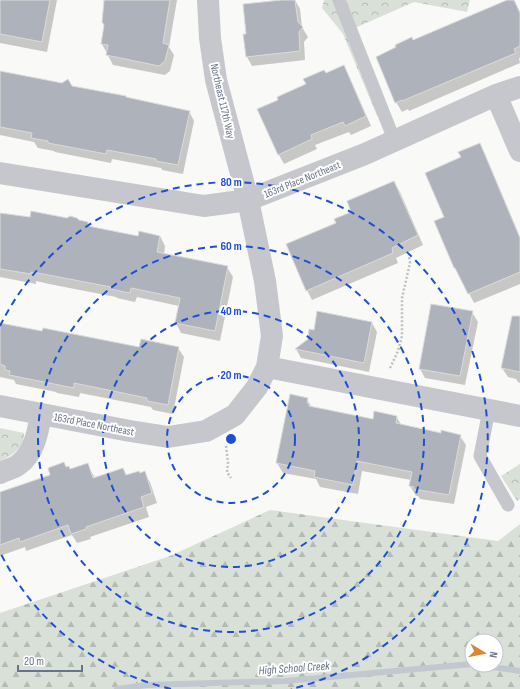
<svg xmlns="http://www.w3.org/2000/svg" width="520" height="689" viewBox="0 0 520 689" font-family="'Sofia Sans Condensed',sans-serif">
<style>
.forest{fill:url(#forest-firs);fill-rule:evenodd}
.park{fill:url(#park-crowns)}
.shadow{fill:#0003}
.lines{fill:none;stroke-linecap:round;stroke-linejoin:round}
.stream{stroke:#c2c8cf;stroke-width:6}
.building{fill:#aeb3bb;stroke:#dbdbd9}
.path{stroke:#bfc0c3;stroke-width:2.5;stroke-dasharray:2 2;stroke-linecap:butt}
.lane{stroke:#c5c7cc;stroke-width:13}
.street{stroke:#c5c7cc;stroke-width:22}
.ring{fill:none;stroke:#1d4ed8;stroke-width:2;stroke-dasharray:7 5}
.labels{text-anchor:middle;stroke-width:4;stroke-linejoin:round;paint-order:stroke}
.street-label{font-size:11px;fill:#697387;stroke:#fff}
.water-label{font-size:12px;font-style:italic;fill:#657382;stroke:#fff}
.centre{fill:#1d4ed8;stroke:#fff;stroke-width:2}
.ring-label{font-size:12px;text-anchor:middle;font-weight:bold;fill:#1d4ed8;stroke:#fff;stroke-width:4;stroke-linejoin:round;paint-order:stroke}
</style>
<defs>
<pattern id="forest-firs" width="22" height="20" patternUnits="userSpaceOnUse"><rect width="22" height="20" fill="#d9e0d8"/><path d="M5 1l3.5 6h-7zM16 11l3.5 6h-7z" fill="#b4bab5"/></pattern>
<pattern id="park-crowns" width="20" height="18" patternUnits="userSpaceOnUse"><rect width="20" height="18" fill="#d9e0d8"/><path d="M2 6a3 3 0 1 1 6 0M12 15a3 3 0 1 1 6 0" fill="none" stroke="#b4bab5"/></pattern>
</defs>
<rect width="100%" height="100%" fill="#f9f9f7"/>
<path class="forest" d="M270 510 498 541 520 524V689H0V613L170 556ZM472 641H496V665H472Z"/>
<path class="park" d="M324 0H470L467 12 414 2 355 28 387 111 377 116 343 34 322 8Z
M0 428 24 433C25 447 12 456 0 461Z
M520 464V499L517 501 501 476Z"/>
<path class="shadow" d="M0 0H57L47 52 0 43Z
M105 0H177L169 47 174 55 170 71 165 75 113 65 102 44 105 26Z
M292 0H295L300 9 302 27 308 37 304 42 305 60 252 66 247 57Z
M509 0H514L520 12V58H519L520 63 409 111 408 109 402 112 396 102 413 41Z
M343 66 349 76 371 126 351 135 349 132 315 145 317 149 284 164 279 155V100L326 74Z
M0 72 189 111 194 121 183 174 162 170 161 168 112 159 111 163 55 152 54 151 38 148 34 142 0 135Z
M479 144 485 154 520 237V284L474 303 461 277 446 217 462 158Z
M394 182 400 192 423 245 396 258 398 263 312 300 307 290 353 212Z
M0 213 31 218 78 220 88 223 91 228 139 237 160 236 165 246 164 255 227 267 233 277 220 341 181 333 176 323 179 306 137 297 135 302 117 298 116 297 49 284 36 281V284L0 277Z
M472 312 478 322 465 385 425 378 420 369Z
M520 317V383L518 382 516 379 508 377 502 368Z
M372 323 377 332 369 372 301 358 296 349 309 339 315 331Z
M0 324 140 348H178L184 357 173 414 153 410 151 407 80 393 79 397 57 393 56 392 16 384 14 380 0 377Z
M307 399 312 408 374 420 396 416 402 426 442 434 460 436 466 445 454 504 420 499 418 496H416L410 486 411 480 362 471 358 494 320 487 316 479 283 473 277 463Z
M64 463 66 468 70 470 87 464 95 478 127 476 144 472 150 482 157 503 146 507 149 517 90 537 91 539 77 543 72 535 26 551 25 547 0 556V500L52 476Z"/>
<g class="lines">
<path class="stream" d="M478 665 520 671
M117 689 147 685 286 681 472 664"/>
</g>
<path class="building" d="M0 0H50L42 42 0 34Z
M104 0H170L163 43 169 45 165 61 159 66 106 55 108 45 101 44 104 25 102 22Z
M282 0H295L298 22 303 27 299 32 300 51 246 57 243 34H246L243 4Z
M507 0H514L520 13V46L514 49 516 53 402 101V100L395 103 376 57 396 47 395 45 412 37 413 40Z
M344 65 366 116 345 126 343 122 311 135 312 139 278 155 257 109 278 100 277 97 306 84 303 79 324 70 326 73Z
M0 71 62 83 68 79 72 86 126 96V97L190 111 178 165 156 161V159L107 150 106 154 48 143V141L31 138 32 133 0 127Z
M480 143 520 238V272L468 294 455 268H454L434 221 444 217 425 173 461 157 458 152Z
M394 181 418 235 392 248 393 253 306 291 286 244 336 223 334 219 351 212 347 201Z
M31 211 67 218 70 216 77 218 79 220 88 222V226L138 236 139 231 160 236 157 252 228 266 215 331 175 323 180 298 131 288 130 293 110 289 111 287 43 274 31 272V274L0 269V213L30 217Z
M431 304 473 311 460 376 419 369Z
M317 311 372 322 364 363 295 349 308 339 309 329 314 330Z
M512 316H520V372L501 368Z
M0 323 42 331 43 328 139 347 141 339 179 347 168 405 147 401V398L74 383V388L9 375 10 371 5 370V366L0 364Z
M290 394 308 398 307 403H309V406L373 419 374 411 397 416 396 423 441 433V430L461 435 449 495 413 489 414 487 409 486 412 472 357 461 353 485 314 477 315 471 276 463Z
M64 462 66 467 69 466 70 469 88 463 93 478 123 468 126 475 139 471 140 473 145 471 152 493 141 497 144 507 86 527V529L71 534 68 525 20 542 19 538 0 545V492L50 475 48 468Z"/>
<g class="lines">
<path class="path" d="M390 368 398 351 402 336V298L410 263 409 256
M226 446 228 463 227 472 231 478"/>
<path class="lane" d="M339 0 395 142
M489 410 480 456 508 505"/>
<path class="street" d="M496 95 520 151
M0 173 204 206 248 200 365 154 496 95 520 87
M267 367 520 416
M0 406 130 431 168 437 206 431 235 415 257 387 267 367 272 336 265 281 248 200 216 80 210 38 208 0
M0 473C5 470 13 469 18 465 34 454 38 432 41 414"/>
</g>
<g class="ring">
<circle cx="231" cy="439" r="64"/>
<circle cx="231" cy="439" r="128"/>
<circle cx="231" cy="439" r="193"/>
<path d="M171 689A257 257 0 0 1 0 552M0 326A257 257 0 1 1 291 689"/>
</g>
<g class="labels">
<g class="street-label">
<text transform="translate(223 101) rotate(77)" y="4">Northeast 117th Way</text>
<text transform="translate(302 179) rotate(-22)" y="4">163rd Place Northeast</text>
<text transform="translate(94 424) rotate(11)" y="4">163rd Place Northeast</text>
</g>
<g class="water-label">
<text transform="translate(294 668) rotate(-4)" y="4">High School Creek</text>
</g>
</g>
<circle cx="231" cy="439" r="6" class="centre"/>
<g class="ring-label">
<text x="231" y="186">80 m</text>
<text x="231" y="250">60 m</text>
<text x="231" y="315">40 m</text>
<text x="231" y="379">20 m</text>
</g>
<g transform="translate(484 653) rotate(100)"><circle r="19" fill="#ffffff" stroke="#c3c7cf"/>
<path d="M0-3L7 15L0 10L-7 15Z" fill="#de8432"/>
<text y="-6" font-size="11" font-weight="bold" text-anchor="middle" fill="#697387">N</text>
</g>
<path d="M18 665v6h64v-6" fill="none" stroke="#697387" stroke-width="2"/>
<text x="24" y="665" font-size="12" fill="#697387" stroke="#ffffff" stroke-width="3" paint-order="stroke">20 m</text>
</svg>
